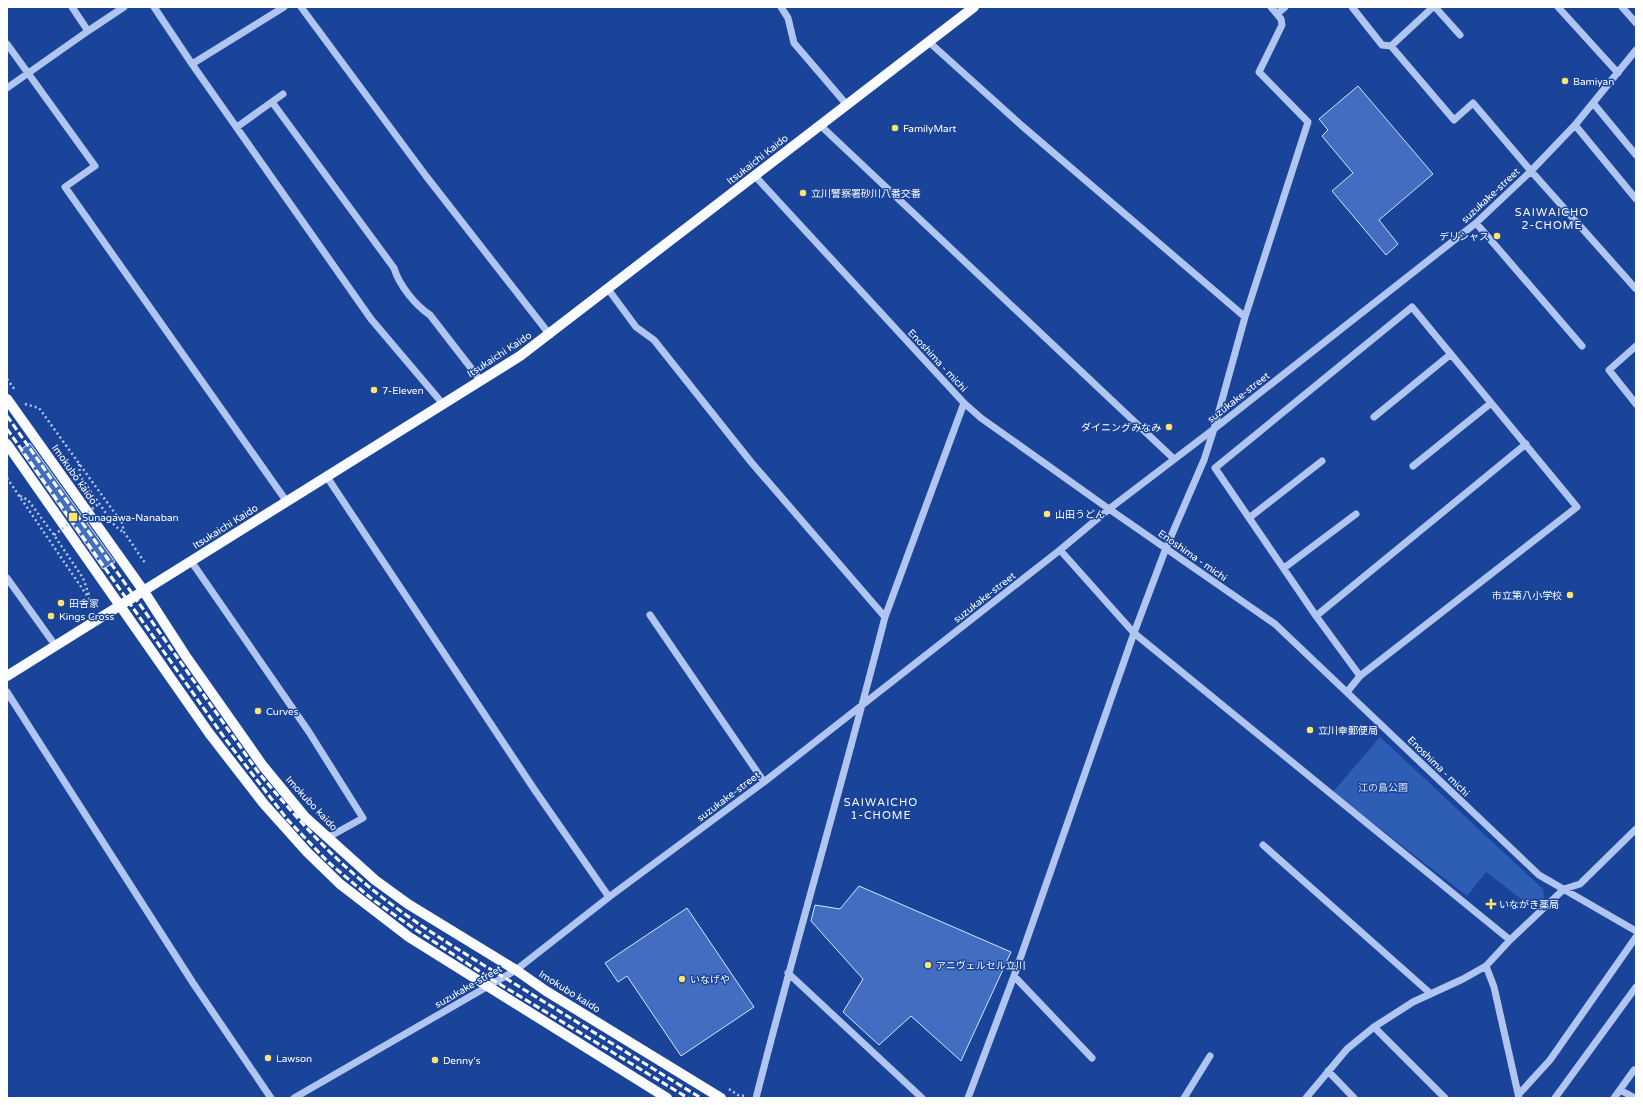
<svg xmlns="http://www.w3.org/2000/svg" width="1643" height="1105" viewBox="0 0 1643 1105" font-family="'Varela Round','Noto Sans JP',sans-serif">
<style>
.green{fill:#2e5db6}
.building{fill:#436dc0;stroke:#d7e4fc}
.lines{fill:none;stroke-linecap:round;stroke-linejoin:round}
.path{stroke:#b0c6f1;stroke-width:2.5;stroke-dasharray:2 3;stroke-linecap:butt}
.minor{stroke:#b0c6f1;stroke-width:7}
.major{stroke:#f9fbff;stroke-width:10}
.rail{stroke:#fff;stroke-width:3;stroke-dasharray:7 3;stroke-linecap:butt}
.path-bridge{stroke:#b0c6f1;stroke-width:2.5;stroke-dasharray:2 3;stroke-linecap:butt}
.poi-dot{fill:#ffe56f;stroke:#1a4499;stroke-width:1.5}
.labels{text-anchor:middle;stroke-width:3;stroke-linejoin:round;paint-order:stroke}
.poi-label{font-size:10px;fill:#fff;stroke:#1a4499;text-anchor:start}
.street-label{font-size:10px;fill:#fff;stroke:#1a4499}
.park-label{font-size:10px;fill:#d7e4fc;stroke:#1a4499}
.neighbourhood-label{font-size:11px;letter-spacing:1px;fill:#fff;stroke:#1a4499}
</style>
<rect width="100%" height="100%" fill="#1a4499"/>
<path class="green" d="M1380 737 1543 889 1544 899 1534 909 1486 872 1467 896 1333 792Z"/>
<path class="building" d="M1358 86 1433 174 1379 220 1398 244 1386 255 1332 191 1353 173 1322 136 1328 130 1319 119Z
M30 443 115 562 103 569 20 450Z
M859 886 1011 952 961 1061 911 1016 879 1045 843 1012 863 979 811 921 815 905 840 909Z
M687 908 754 1007 681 1056 627 976 618 982 605 963Z"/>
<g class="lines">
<path class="path" d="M7 379 15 390
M25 404 39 408 122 523 124 532 145 563
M79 464 80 476 115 526 123 532
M7 478 90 600
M20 496 28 500 54 535 83 578 89 595
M729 1089 738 1095 745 1096"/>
<path class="minor" d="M72 7 88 31
M154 7 192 64 371 319 443 404
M301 7 426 176 550 335
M781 7 788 18 794 43 847 105
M1352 7 1382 45 1391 46 1454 120 1473 103 1531 171 1636 289
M1435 7 1460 35
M1558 7 1618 73
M1622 7 1636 23
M1277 14 1285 7
M929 42 1021 125 1245 317 1214 429 1204 460 1166 548 1134 633 1014 976 968 1098
M7 44 95 166 65 187 287 502
M1391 46 1433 7
M192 64 284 7
M7 88 88 31 124 7
M272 102 394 268C399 285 415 305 430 315L481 381
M1593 103 1636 155
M820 125 1174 459
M1575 125 1636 199
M237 127 283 94
M755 176 964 403 981 418 1109 509 1275 624 1539 875 1636 931
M1476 223 1582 346
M608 289 636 327 654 340 751 462 885 617 964 403
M1245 317 1308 122 1259 72 1282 25 1281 19 1271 7
M1636 346 1609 370 1636 404
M1374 417 1451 354
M1413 466 1491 403
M327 477 534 789 609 897
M1249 518 1322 461
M1060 550 1134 633 1510 940
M191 561 309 732 363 818 327 838
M1284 568 1356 514
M7 578 55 645
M650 615 764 782
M1316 616 1526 444
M7 692 193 983 271 1098
M1347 692 1360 676 1577 507 1412 307 1215 468 1316 616 1360 676
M1263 845 1431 994
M1486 966 1494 987 1519 1098
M788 973 922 1098
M1014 976 1092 1058
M1374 1027 1445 1098
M1328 1071 1354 1098
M1620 1090 1635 1098
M1519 1094 1550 1060 1636 937
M294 1098 516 970 609 897 764 782 1060 550 1109 509 1214 429 1476 223 1531 171 1575 125 1636 50
M756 1098C797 937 844 778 885 617
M1184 1098 1210 1056
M1306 1098 1347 1049 1374 1027 1413 1002 1463 979 1486 966 1510 940 1564 889 1580 884 1636 829
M1555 1098 1636 987
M1614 1098 1634 1070"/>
<path class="major" d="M7 399 143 590 185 655 263 766 305 817 375 880 408 904 516 970 546 991 721 1098
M7 444 209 733 264 804 307 852 340 884 409 937 667 1098
M7 676 520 356 974 7"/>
<path class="rail" d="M7 416 258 772C288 808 319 844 355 875 403 917 460 951 515 984 577 1022 639 1060 701 1098
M7 429 226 740 287 819 328 862 372 899 419 932 488 977 688 1098"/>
<path class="path-bridge" d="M84 515 100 503
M54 535 70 523"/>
</g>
<g class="poi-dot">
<circle cx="1565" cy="81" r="4"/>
<circle cx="895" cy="128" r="4"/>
<circle cx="803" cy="193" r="4"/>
<circle cx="1497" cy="236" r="4"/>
<circle cx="374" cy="390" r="4"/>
<circle cx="1169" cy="427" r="4"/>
<circle cx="1047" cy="514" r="4"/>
<rect x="68" y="512" width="10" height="10" rx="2"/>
<circle cx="1570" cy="595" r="4"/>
<circle cx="61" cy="603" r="4"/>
<circle cx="51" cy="616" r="4"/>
<circle cx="258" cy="711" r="4"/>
<circle cx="1310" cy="730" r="4"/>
<path d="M1489 898h4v4h4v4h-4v4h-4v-4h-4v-4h4z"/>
<circle cx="928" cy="965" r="4"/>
<circle cx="682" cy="979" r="4"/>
<circle cx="268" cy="1058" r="4"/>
<circle cx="435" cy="1060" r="4"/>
</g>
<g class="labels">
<g class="poi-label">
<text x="1573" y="85">Bamiyan</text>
<text x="903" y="132">FamilyMart</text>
<text x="811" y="197">立川警察署砂川八番交番</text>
<text x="1489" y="240" text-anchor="end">デリシャス</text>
<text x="382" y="394">7-Eleven</text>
<text x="1161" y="431" text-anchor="end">ダイニングみなみ</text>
<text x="1055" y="518">山田うどん</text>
<text x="82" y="521">Sunagawa-Nanaban</text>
<text x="1562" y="599" text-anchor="end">市立第八小学校</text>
<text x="69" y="607">田舎家</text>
<text x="59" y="620">Kings Cross</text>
<text x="266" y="715">Curves</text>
<text x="1318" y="734">立川幸郵便局</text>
<text x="1499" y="908">いながき薬局</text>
<text x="936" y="969">アニヴェルセル立川</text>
<text x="690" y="983">いなげや</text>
<text x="276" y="1062">Lawson</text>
<text x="443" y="1064">Denny's</text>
</g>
<g class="street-label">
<text transform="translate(757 159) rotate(-38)" y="4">Itsukaichi Kaido</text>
<text transform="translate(1490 195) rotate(-43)" y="4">suzukake-street</text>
<text transform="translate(499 354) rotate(-33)" y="4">Itsukaichi Kaido</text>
<text transform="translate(938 360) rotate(47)" y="4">Enoshima - michi</text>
<text transform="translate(1238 397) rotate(-38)" y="4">suzukake-street</text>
<text transform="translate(75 474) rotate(55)" y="4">Imokubo kaido</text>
<text transform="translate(225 526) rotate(-32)" y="4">Itsukaichi Kaido</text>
<text transform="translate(1193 555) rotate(35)" y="4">Enoshima - michi</text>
<text transform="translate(984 597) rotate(-38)" y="4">suzukake-street</text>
<text transform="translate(1439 766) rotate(44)" y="4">Enoshima - michi</text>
<text transform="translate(728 796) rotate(-37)" y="4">suzukake-street</text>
<text transform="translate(312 803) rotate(47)" y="4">Imokubo kaido</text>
<text transform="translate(468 986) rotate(-30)" y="4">suzukake-street</text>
<text transform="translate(570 991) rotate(32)" y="4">Imokubo kaido</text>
</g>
<g class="park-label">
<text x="1383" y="791">江の島公園</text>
</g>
<g class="neighbourhood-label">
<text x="1552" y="216">SAIWAICHO<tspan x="1552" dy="13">2-CHOME</tspan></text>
<text x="881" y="806">SAIWAICHO<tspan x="881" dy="13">1-CHOME</tspan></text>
</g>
</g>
<rect width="1643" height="1105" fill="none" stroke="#ffffff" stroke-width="16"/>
</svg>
